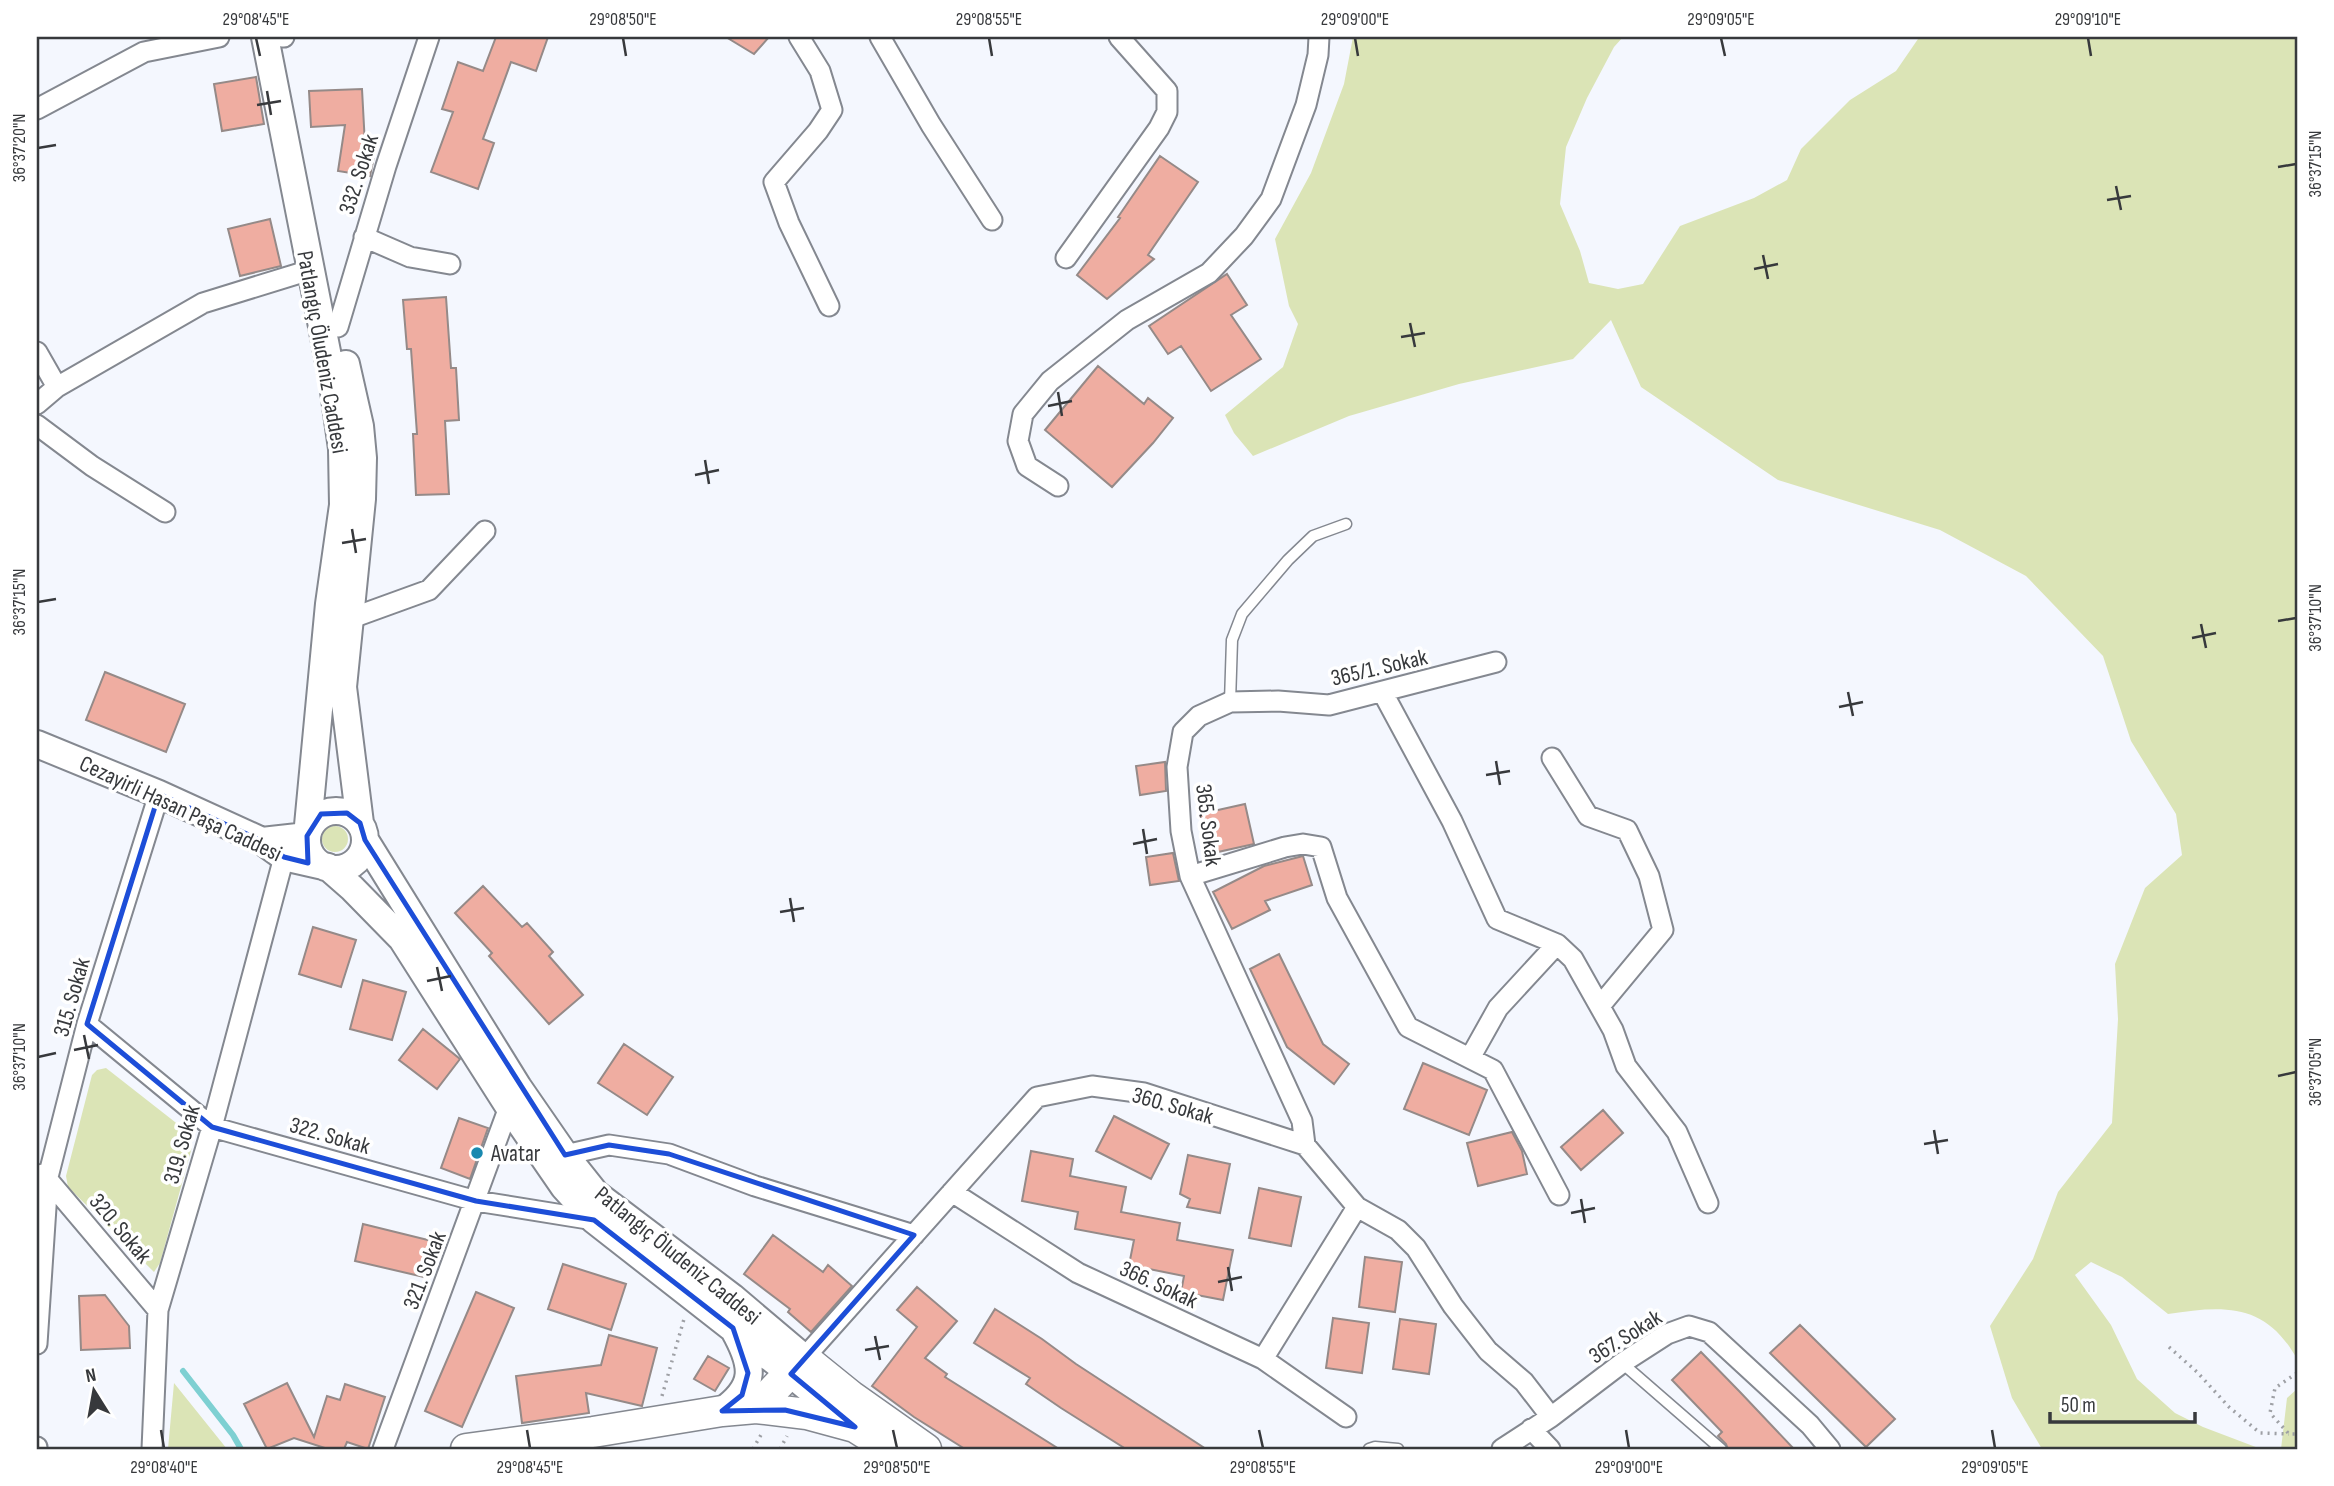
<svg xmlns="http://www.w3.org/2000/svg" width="2334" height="1486" viewBox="0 0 2334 1486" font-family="'Sofia Sans Condensed',sans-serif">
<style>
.green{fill:#dbe4b6}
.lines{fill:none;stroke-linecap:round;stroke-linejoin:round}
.stream{stroke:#7ed0d2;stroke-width:6}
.building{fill:#efada1;stroke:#958a88;stroke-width:2}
.service-casing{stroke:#848890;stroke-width:13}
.minor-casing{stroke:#848890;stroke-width:23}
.secondary-casing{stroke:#848890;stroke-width:30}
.primary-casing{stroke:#848890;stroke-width:33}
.path{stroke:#9ea0a5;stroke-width:3.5;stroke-dasharray:2 5;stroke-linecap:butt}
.service{stroke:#fff;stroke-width:10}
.minor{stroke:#fff;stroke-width:19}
.secondary{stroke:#fff;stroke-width:26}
.primary{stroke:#fff;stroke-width:30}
.marked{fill:none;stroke:#1d4ed8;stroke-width:5;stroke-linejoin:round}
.ticks{fill:none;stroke:#37393c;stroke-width:2.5}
.poi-dot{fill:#1989af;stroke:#fff;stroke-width:2.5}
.labels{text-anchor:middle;stroke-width:7;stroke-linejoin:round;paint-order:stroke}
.street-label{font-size:23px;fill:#37393c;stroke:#fff}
.poi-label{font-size:23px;fill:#37393c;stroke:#fff;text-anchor:start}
.neatline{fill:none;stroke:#37393c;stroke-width:2.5}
.ticks-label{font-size:18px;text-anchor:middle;fill:#37393c}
</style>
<rect width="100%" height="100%" fill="#f4f7fe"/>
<path class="green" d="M1353 37H1623L1614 47 1587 98 1566 147 1560 204 1580 251 1589 283 1618 289 1643 284 1680 226 1754 198 1787 180 1801 149 1850 100 1896 71 1918 39 1916 37H2297V1359C2266 1303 2225 1305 2168 1314L2122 1277 2091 1262 2075 1275 2111 1325 2137 1379 2175 1413 2203 1427 2261 1449H2042L2012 1398 1990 1326 2033 1259 2058 1192 2112 1123 2118 1019 2115 964 2145 888 2182 855 2176 814 2131 741 2103 656 2026 576 1940 530 1778 480 1641 387 1611 320 1573 359 1459 384 1349 416 1253 456 1234 433 1225 415 1283 367 1298 324 1289 306 1275 239 1311 173 1344 84Z
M322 839a13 13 0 1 1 26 0a13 13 0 1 1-26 0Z
M106 1068 189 1133 192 1147 160 1263 154 1272 68 1187 66 1176 92 1075 97 1070Z
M174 1383 227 1449H168Z
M2297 1389V1449H2281L2287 1398Z"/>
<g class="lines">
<path class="stream" d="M183 1371 233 1435 241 1449"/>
</g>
<path class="building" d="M496 37H548L536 71 511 62 483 139 494 143 478 189 431 172 453 112 442 109 458 62 483 71Z
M726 37H769L754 54Z
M256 77 264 124 222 131 214 84Z
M362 89 365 145 376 147 370 176 338 171 345 125 311 127 309 91Z
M1160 156 1198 182 1148 255 1154 259 1107 299 1077 275 1120 218 1118 217Z
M270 219 281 266 240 276 228 229Z
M1227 274 1247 305 1231 315 1261 359 1211 391 1181 346 1168 354 1149 326Z
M446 297 451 368H456L459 420 445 421 449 494 416 495 413 434H417L411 349H407L403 300Z
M1098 366 1144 404 1148 398 1173 418 1153 443 1112 487 1045 430Z
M105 672 185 704 166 752 86 720Z
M1165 762 1166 791 1140 795 1136 766Z
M1245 804 1254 844 1209 854 1200 814Z
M1173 853 1179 881 1150 885 1146 857Z
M1303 856 1312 885 1265 901 1270 910 1232 929 1213 892 1264 866Z
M483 886 522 927 527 923 553 952 549 956 583 995 549 1024 489 956 492 953 455 913Z
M313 927 356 940 341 987 299 974Z
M1279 954 1323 1044 1349 1064 1334 1084 1287 1047 1250 969Z
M363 980 406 992 392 1040 350 1029Z
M423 1029 460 1059 437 1089 399 1060Z
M624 1044 673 1077 647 1115 598 1083Z
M1423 1063 1487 1090 1469 1135 1404 1109Z
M1603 1110 1623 1133 1581 1170 1561 1147Z
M1114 1116 1169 1144 1151 1179 1096 1151Z
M459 1118 488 1128 470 1179 441 1168Z
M1512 1132 1522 1151 1527 1174 1478 1186 1467 1143Z
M1031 1151 1073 1159 1070 1176 1126 1187 1121 1212 1180 1223 1177 1240 1233 1250 1223 1300 1181 1292 1184 1276 1129 1265 1134 1240 1075 1229 1078 1212 1022 1201Z
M1188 1155 1230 1164 1220 1213 1187 1207 1190 1199 1180 1194Z
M1259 1188 1301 1197 1291 1246 1249 1238Z
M363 1224 432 1241 424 1277 355 1261Z
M773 1235 823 1272 828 1265 852 1286 811 1332 788 1312 790 1309 744 1274Z
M1365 1257 1402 1262 1395 1312 1359 1307Z
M563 1264 626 1284 611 1330 548 1309Z
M917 1287 957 1321 925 1358 947 1374 945 1377 1059 1449H965L914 1417 872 1386 917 1327 897 1310Z
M476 1292 514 1308 462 1427 425 1411Z
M105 1295 129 1326 130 1348 81 1350 79 1296Z
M995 1309 1042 1339 1076 1364 1206 1449H1126L1061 1408 1026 1384 1030 1378 974 1343Z
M1333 1318 1369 1323 1362 1373 1326 1368Z
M1400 1319 1436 1324 1429 1374 1393 1369Z
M1800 1325 1895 1419 1866 1447 1770 1353Z
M609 1335 657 1348 642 1406 586 1393 589 1413 522 1423 516 1376 601 1365Z
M1701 1352 1740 1392 1794 1449H1728L1726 1444 1718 1436 1722 1432 1672 1380Z
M708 1356 729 1368 715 1391 694 1379Z
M287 1383 314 1437 327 1396 340 1400 345 1384 385 1397 368 1449 347 1442 344 1449H328L294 1438 267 1449 244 1404Z"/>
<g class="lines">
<defs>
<path id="service" d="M1230 702 1232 640 1242 614 1288 560 1313 536 1346 524
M1622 1363 1721 1449
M1369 1449 1375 1447 1398 1449"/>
<path id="minor" d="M282 37H284
M799 37 820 71 832 110 818 131 774 182 789 223 829 306
M880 37 931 125 992 220
M37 109 144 52 219 37
M364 237 410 257 450 264
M1066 258 1159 128 1167 112V91L1119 37
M338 327 386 166 429 37
M37 352 57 387
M37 404 57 387 203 303 310 270
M37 425 92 466 165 512
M1058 486 1027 466 1018 441 1023 414 1050 381 1127 320 1209 273 1244 236 1271 199 1306 105 1318 55 1319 37
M349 619 429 590 485 531
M1383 693 1452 821 1497 919 1557 944 1573 959 1613 1030 1626 1066 1677 1132 1708 1203
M1552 758 1588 816 1627 830 1649 876 1663 930 1600 1006
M1190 876 1285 847 1303 844 1321 847 1337 898 1408 1027 1493 1070 1559 1195
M87 1024 212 1127 476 1201 594 1220
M1470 1058 1498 1008 1557 944
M1305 1145 1302 1121 1190 876 1181 831 1177 767 1183 732 1199 716 1230 702 1278 701 1329 705 1496 662
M565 1155 609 1145 669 1154 755 1186 914 1235
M43 1174 158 1310
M952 1192 1078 1273 1263 1359 1346 1417
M37 1344 48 1177 87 1024 159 794
M804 1358 1037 1097 1092 1086 1144 1093 1305 1145 1357 1207 1398 1230 1416 1248 1453 1306 1488 1351 1524 1382 1551 1417
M1263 1359 1357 1207
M1531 1429 1550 1449
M37 1447V1449
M152 1449 158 1310 212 1127 284 857
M383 1449 509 1107
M1502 1449 1551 1417 1622 1363 1667 1334 1689 1326 1709 1332 1810 1425 1830 1449"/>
<path id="secondary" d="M346 364 360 426 363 458 362 499 343 687 360 823
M37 744 159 794 262 841 284 857 328 867 352 888 402 939 509 1107 564 1187 594 1220 791 1374 854 1426
M307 840a29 29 0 1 1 58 0a29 29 0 1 1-58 0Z
M365 840 518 1087 565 1155 596 1194 732 1297 804 1358
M262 841 307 836 329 604 343 505 342 449 332 377 265 37
M722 1411C757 1386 754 1366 734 1330"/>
<path id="primary" d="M756 1408 804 1358 851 1396 926 1449
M466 1449 593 1432 722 1411 756 1408 807 1414 855 1427 890 1449"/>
</defs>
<use href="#service" class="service-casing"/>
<use href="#minor" class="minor-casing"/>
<use href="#secondary" class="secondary-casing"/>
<use href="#primary" class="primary-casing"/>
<path class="path" d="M2169 1347 2197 1372 2229 1407 2260 1433 2289 1434
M2297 1373 2275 1388 2270 1413 2289 1434H2297
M662 1396 684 1319
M753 1449 762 1433
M780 1449 787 1436"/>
<use href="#service" class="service"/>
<use href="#minor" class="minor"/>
<use href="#secondary" class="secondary"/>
<use href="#primary" class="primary"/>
</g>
<path class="marked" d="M159 794 262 841 284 857 308 863 307 836 321 814 347 813 360 823 365 840 565 1155 609 1145 669 1154 914 1235 791 1374 855 1427 785 1410 722 1411 742 1395 748 1373 733 1328 594 1220 476 1201 212 1127 87 1024Z"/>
<path class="ticks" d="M256 38 260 56M623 38 626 56M989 38 992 56M1355 38 1358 56M1721 38 1725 56M2088 38 2091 56M267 91 271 115M257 105 281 101M38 148 56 145M2278 167 2296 164M2116 186 2121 210M2107 200 2131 196M1763 255 1768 279M1754 269 1778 264M1410 323 1415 347M1401 337 1425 333M1058 392 1062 416M1048 406 1072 401M705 460 709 484M695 475 719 470M352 529 356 553M342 543 366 539M38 602 56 599M2278 621 2296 618M2201 624 2206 648M2192 638 2216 633M1848 692 1853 716M1839 707 1863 702M1496 761 1500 785M1486 775 1510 771M1143 829 1147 854M1133 844 1157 839M790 898 794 922M780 912 804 908M437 967 442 991M427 981 451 976M84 1035 89 1059M74 1050 98 1045M38 1057 56 1053M2278 1076 2296 1072M1934 1130 1938 1154M1924 1144 1948 1140M1581 1199 1585 1223M1571 1213 1595 1208M1228 1267 1232 1291M1218 1282 1242 1277M875 1336 880 1360M865 1350 889 1346M161 1430 164 1448M527 1430 530 1448M893 1430 897 1448M1259 1430 1263 1448M1626 1430 1629 1448M1992 1430 1995 1448"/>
<circle class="poi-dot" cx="477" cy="1153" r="7"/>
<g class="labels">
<g class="street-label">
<text transform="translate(358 174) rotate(-72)" y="8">332. Sokak</text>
<text transform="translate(323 352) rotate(80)" y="8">Patlangıç Öludeniz Caddesi</text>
<text transform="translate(1379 667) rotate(-13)" y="8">365/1. Sokak</text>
<text transform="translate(181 808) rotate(25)" y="8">Cezayirli Hasan Paşa Caddesi</text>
<text transform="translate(1209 825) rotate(83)" y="8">365. Sokak</text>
<text transform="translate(71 997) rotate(-74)" y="8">315. Sokak</text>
<text transform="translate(1173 1105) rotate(16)" y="8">360. Sokak</text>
<text transform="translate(330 1135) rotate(16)" y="8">322. Sokak</text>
<text transform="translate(181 1144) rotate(-74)" y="8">319. Sokak</text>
<text transform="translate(121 1228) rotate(50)" y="8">320. Sokak</text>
<text transform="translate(678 1255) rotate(39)" y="8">Patlangıç Öludeniz Caddesi</text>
<text transform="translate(424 1270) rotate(-69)" y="8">321. Sokak</text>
<text transform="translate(1159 1284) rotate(25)" y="8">366. Sokak</text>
<text transform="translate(1625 1336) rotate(-32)" y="8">367. Sokak</text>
</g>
<g class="poi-label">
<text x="491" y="1161">Avatar</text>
</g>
</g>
<rect width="2334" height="1486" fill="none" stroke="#ffffff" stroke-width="77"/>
<g transform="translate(94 1391) rotate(349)" stroke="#ffffff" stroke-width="5" paint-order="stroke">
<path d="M0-5L12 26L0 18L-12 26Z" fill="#37393c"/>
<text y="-10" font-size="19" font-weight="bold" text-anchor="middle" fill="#37393c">N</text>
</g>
<path d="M2050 1412v10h145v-10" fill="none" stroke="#37393c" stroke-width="3.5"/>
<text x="2061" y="1412" font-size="21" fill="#37393c" stroke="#ffffff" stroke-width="5" paint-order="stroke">50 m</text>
<rect x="38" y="38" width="2258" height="1410" class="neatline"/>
<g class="ticks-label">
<text x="256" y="25">29°08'45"E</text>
<text x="623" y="25">29°08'50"E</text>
<text x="989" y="25">29°08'55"E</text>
<text x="1355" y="25">29°09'00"E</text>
<text x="1721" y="25">29°09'05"E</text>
<text x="2088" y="25">29°09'10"E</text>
<text transform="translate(19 148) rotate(-90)" y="6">36°37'20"N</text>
<text transform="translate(2315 164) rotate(-90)" y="6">36°37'15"N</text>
<text transform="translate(19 602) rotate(-90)" y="6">36°37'15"N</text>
<text transform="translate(2315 618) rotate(-90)" y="6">36°37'10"N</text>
<text transform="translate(19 1057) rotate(-90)" y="6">36°37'10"N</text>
<text transform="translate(2315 1072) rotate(-90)" y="6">36°37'05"N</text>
<text x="164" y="1473">29°08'40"E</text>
<text x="530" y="1473">29°08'45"E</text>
<text x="897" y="1473">29°08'50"E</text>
<text x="1263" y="1473">29°08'55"E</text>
<text x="1629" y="1473">29°09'00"E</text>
<text x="1995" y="1473">29°09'05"E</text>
</g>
</svg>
